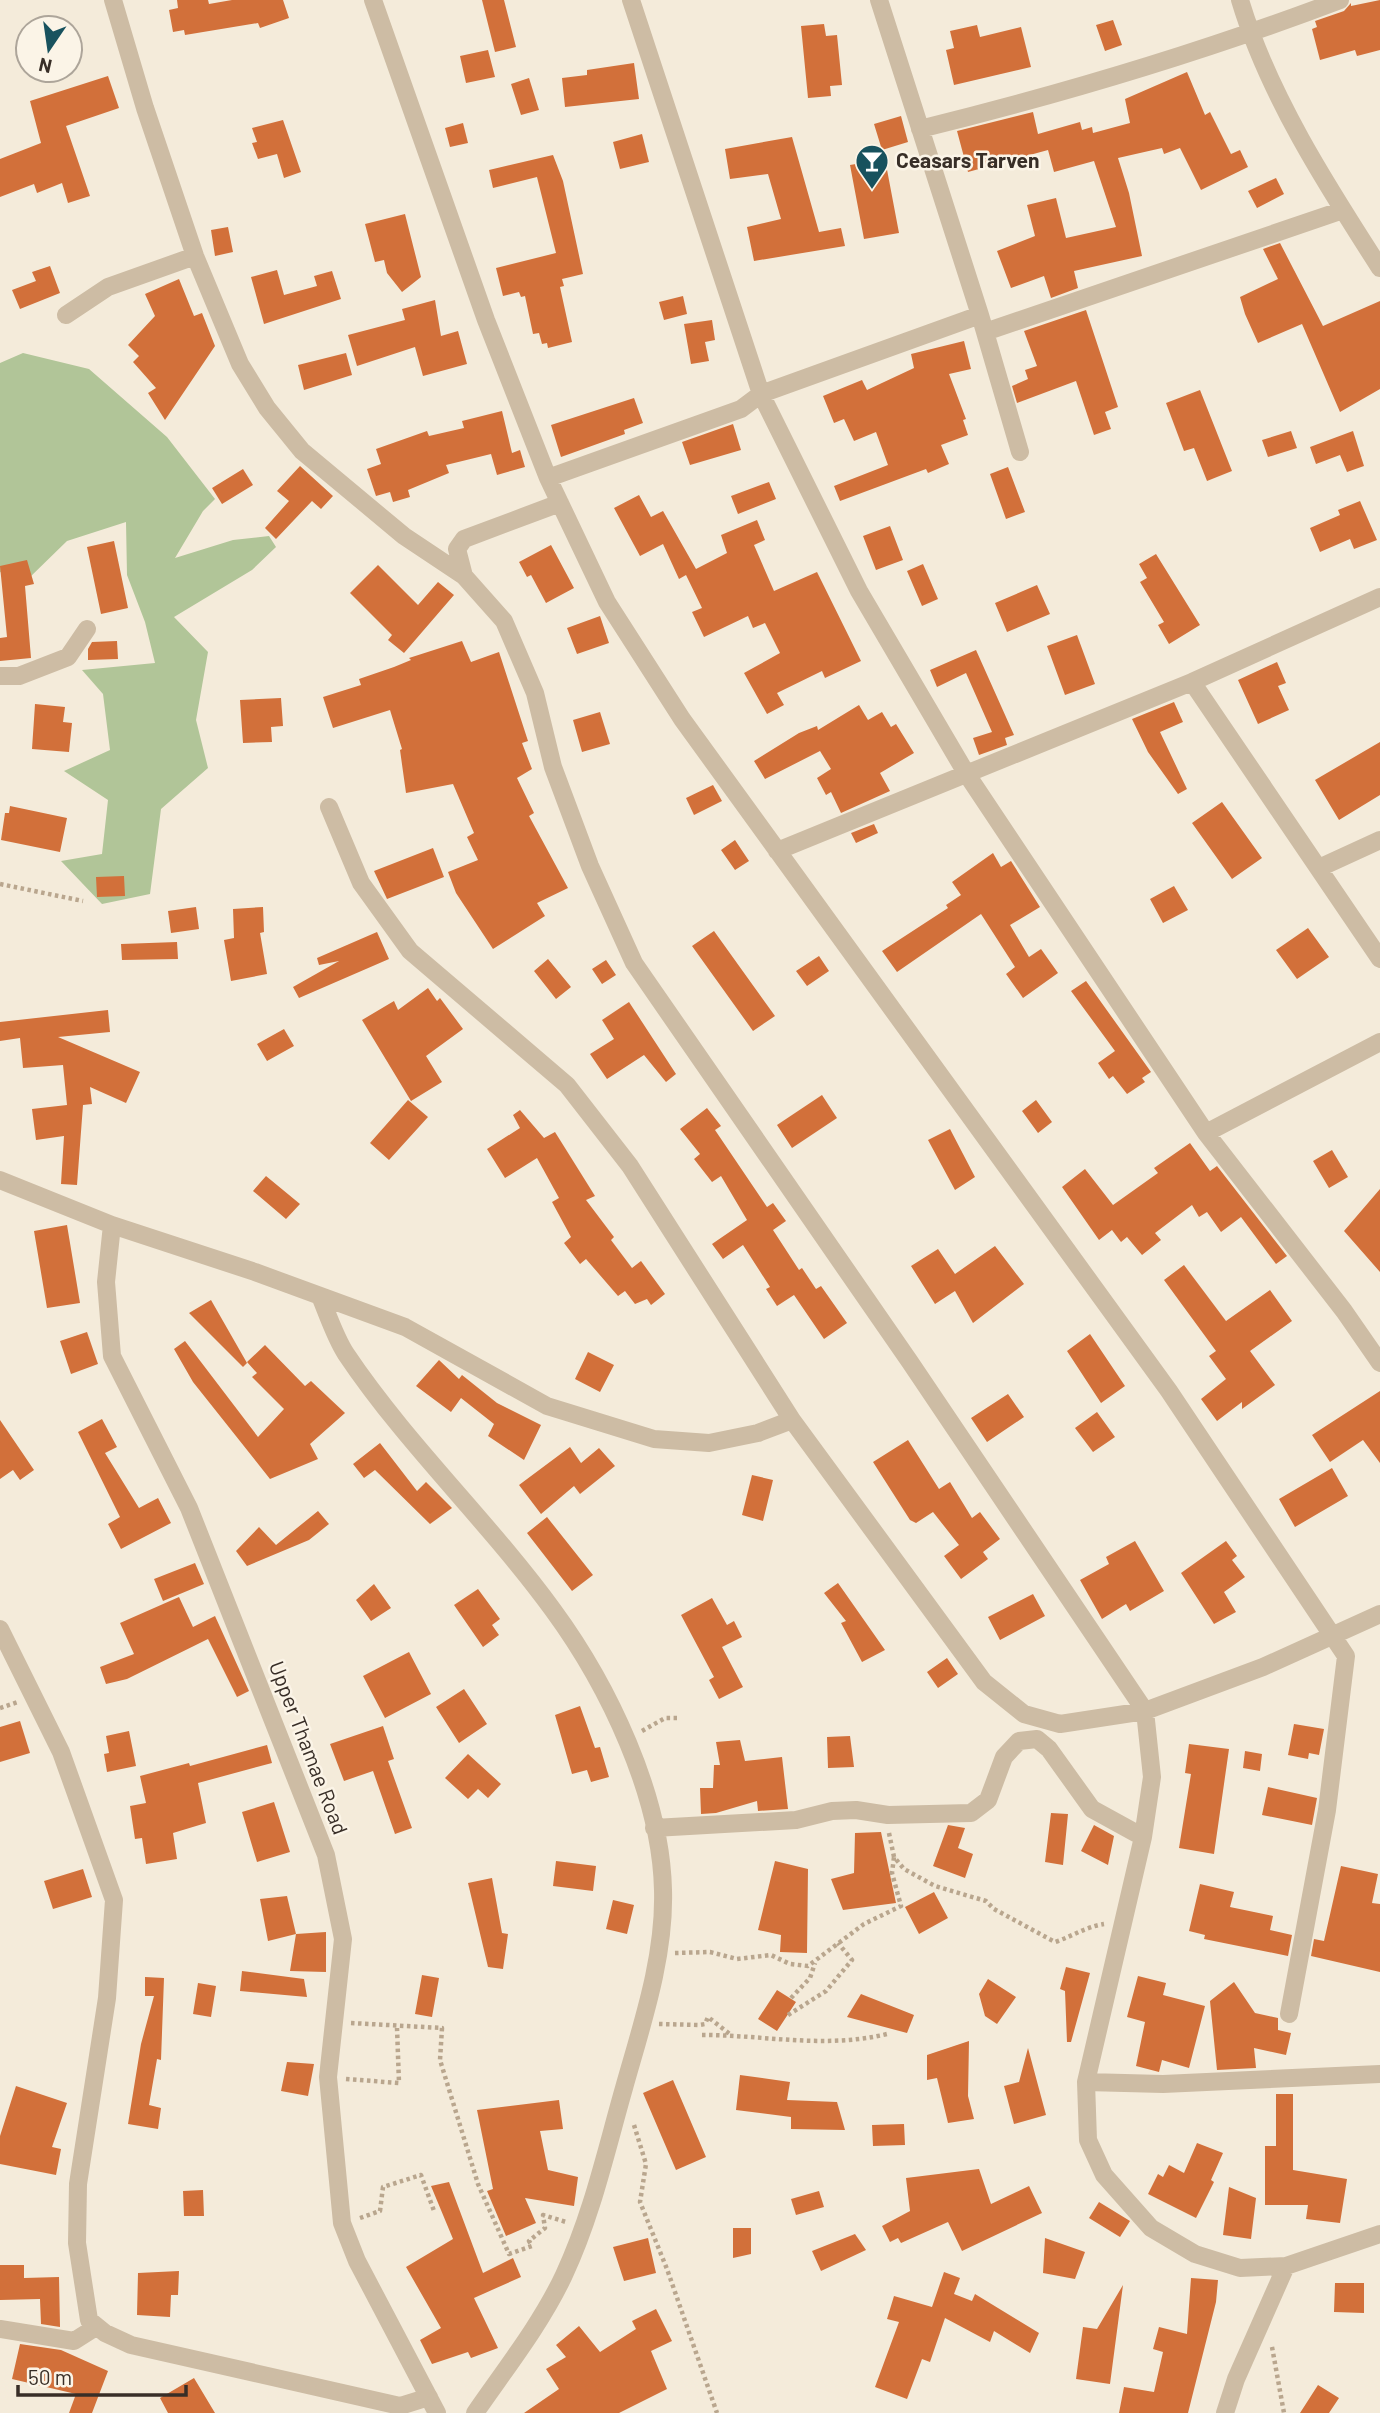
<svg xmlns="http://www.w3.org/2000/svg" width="1380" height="2413" viewBox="0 0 1380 2413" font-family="Barlow,sans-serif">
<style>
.green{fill:#b1c598}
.building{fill:#d2703a}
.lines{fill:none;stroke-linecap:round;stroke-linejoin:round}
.path{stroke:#b9a68e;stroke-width:4.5;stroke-dasharray:3.5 3.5;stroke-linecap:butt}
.minor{stroke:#cdbca4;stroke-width:18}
.labels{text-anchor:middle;stroke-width:5;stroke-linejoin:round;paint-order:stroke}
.poi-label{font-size:21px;font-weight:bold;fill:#382e27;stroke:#fbf4e7;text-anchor:start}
.street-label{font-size:21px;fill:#382e27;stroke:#fbf4e7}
</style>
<rect width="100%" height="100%" fill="#f4ebda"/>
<path class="green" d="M23 353 89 369 167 437 215 499 203 511 175 558 233 540 269 536 276 547 252 570 174 617 208 652 196 720 208 768 161 809 150 894 102 904 61 861 102 854 108 800 64 771 110 750 103 694 82 670 155 663 145 622 127 575 126 522 67 541 27 580 0 572V363Z"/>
<path class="building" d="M177 0H208L209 4 232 0H283L289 18 260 28 258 23 185 35 184 30 173 32 169 10 178 8Z
M482 0H504L516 47 495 52Z
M1380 0V50L1357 56 1355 50 1320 60 1312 29 1317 27 1315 21 1344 11 1351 3V6Z
M1113 20 1122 45 1105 51 1096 25Z
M824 24 826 36 837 35 842 85 830 86 831 96 808 98 801 26Z
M977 25 980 37 1021 27 1031 67 954 85 946 50 954 48 950 31Z
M488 50 495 77 466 83 460 56Z
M634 63 639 99 565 107 562 78 587 75V70Z
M1187 72 1205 115 1210 112 1231 154 1240 150 1248 167 1201 190 1180 148 1164 154 1162 148 1118 158 1129 193 1142 256 1074 271 1078 288 1051 298 1044 276 1011 288 997 251 1035 236 1027 205 1056 198 1066 238 1116 227 1094 161 1054 172 1048 150 968 172 957 131 1033 112 1038 134 1080 122 1082 130 1092 127 1093 133 1130 123 1125 99Z
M108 76 119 108 66 126 90 196 68 203 62 183 37 193 34 184 0 197V159L41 143 30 101Z
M529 78 539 110 521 115 511 84Z
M901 116 908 142 882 150 874 124Z
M283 120 301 172 284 178 277 154 258 159 252 143 257 142 252 128Z
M463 123 468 143 450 147 445 128Z
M642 134 649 162 620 169 613 142Z
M792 137 819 232 841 228 845 246 754 261 747 227 781 219 768 174 730 179 725 149Z
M553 155 563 181 583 274 562 279 564 286 560 287 572 342 548 348 547 343 542 344 539 333 533 334 525 296 521 297 519 292 503 296 496 268 556 253 537 177 493 188 489 170Z
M885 159 899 233 864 239 850 165Z
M1276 178 1284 194 1257 208 1248 191Z
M405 214 421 277 402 292 387 273 384 260 375 262 365 224Z
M228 227 233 252 215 256 211 230Z
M1280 243 1323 326 1380 301V389L1340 412 1302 324 1258 343 1245 314 1240 297 1278 279 1263 249Z
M50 266 60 293 20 309 12 290 36 281 32 272Z
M277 270 284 295 317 286 314 276 332 271 341 299 264 324 251 277Z
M179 279 194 316 202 313 215 346 165 420 148 393 156 388 133 362 139 356 128 345 155 316 145 294Z
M683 296 687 314 664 320 659 302Z
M435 300 441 336 458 331 467 364 423 376 415 347 357 366 348 335 405 320 402 309Z
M1086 310 1118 407 1105 412 1111 429 1094 435 1076 381 1017 403 1012 386 1028 379 1025 370 1037 366 1024 331Z
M712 320 715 340 705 342 709 361 691 364 684 324Z
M964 341 971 369 949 374 966 419 963 420 968 435 941 445 949 464 928 473 926 469 840 501 834 486 888 465 876 432 854 441 844 419 834 423 823 396 862 380 867 390 914 368 911 354Z
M346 353 352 375 304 390 298 365Z
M1200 390 1232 471 1207 481 1194 448 1184 451 1166 403Z
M634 398 643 423 624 430 625 434 561 457 551 425Z
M502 411 512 453 520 450 525 467 497 475 491 454 446 465 449 473 408 490 410 497 393 502 390 492 376 496 367 469 381 464 376 449 427 431 429 436 464 428 462 421Z
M733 424 741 450 690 465 682 442Z
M1291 431 1297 448 1268 457 1262 440Z
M1353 431 1364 466 1347 472 1340 455 1316 464 1310 447Z
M300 466 333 496 321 509 312 501 276 539 265 528 289 501 277 491Z
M1008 467 1025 512 1006 519 990 474Z
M243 469 253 485 222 504 212 488Z
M769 482 776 499 738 514 731 496Z
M639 495 651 517 663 511 696 569 727 553 721 535 757 520 765 540 754 545 774 591 817 572 861 661 825 678 822 671 777 693 784 705 767 714 744 673 780 653 765 623 753 628 748 616 704 637 692 612 702 608 686 575 679 579 663 544 640 556 614 508Z
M1360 501 1377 540 1354 549 1350 539 1320 552 1310 528 1340 515 1338 510Z
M890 526 903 560 876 570 863 536Z
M114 541 128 608 101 614 87 547Z
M551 545 574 588 546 603 531 575 527 577 519 562Z
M1156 554 1200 625 1169 644 1158 625 1164 622 1140 582 1147 578 1139 564Z
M27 560 34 584 25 586 31 658 0 661V638L7 637 0 566Z
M923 564 938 599 922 606 907 571Z
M378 565 418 605 438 582 454 595 404 653 388 640 392 635 350 593Z
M1037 585 1050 614 1007 632 995 603Z
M600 616 609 643 577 654 567 628Z
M1077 635 1095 684 1065 695 1047 646Z
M117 641 118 659 88 660V649L92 642Z
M462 641 471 662 499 652 528 741 522 743 532 769 517 778 534 813 529 816 568 888 537 903 545 916 493 949 456 893 448 872 478 860 467 837 474 833 453 784 406 793 400 750 402 749 390 710 333 728 323 697 361 685 359 679 394 667 411 660 409 658Z
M976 650 1014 735 1005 738 1007 745 979 755 973 738 992 732 966 673 937 687 930 670Z
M1277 662 1286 683 1278 686 1289 710 1258 724 1238 680Z
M281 698 283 726 271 727 272 742 243 743 240 700Z
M1174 702 1183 722 1160 732 1187 789 1178 794 1148 752 1132 719Z
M35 704 65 707 63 722 72 723 69 752 32 749Z
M859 705 868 720 882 712 891 727 896 724 914 753 880 773 890 791 841 813 831 792 826 795 817 778 831 769 820 751 765 779 754 761 799 733 817 726 818 730Z
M600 712 610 744 582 752 573 720Z
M1380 742V795L1339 820 1315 780Z
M713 785 722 801 694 815 686 798Z
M1222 802 1262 858 1232 879 1192 823Z
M10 806 67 818 60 852 1 840 5 813H9Z
M874 824 878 833 856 843 851 833Z
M735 840 749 861 735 870 721 850Z
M433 848 444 877 387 899 374 871Z
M993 853 1001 867 1011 861 1040 907 1010 925 1029 957 1041 949 1058 973 1023 998 1006 974 1015 967 981 914 897 972 882 951 948 908 946 905 961 895 952 882Z
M124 876 125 896 97 897 96 877Z
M1174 886 1188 910 1163 923 1150 899Z
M196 907 199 929 171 933 168 911Z
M263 907 264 932 260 933 267 974 231 981 224 940 234 938 233 909Z
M1308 928 1329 957 1297 979 1276 950Z
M714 931 775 1016 753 1031 692 946Z
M377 932 389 959 299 998 293 987 339 961 319 965 317 958Z
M177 942 178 959 122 960 121 944Z
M819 956 829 971 807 986 796 971Z
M548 959 571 987 556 999 534 971Z
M606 960 616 975 602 984 592 969Z
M1086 981 1151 1072 1142 1078 1145 1082 1127 1094 1113 1076 1109 1079 1098 1063 1115 1051 1071 991Z
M428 988 437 1001 440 998 463 1029 426 1056 442 1082 411 1101 362 1020 394 1001 398 1010Z
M629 1002 676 1074 666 1082 644 1055 607 1079 590 1054 614 1039 602 1020Z
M108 1010 110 1032 58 1037 140 1072 126 1103 90 1087 92 1104 83 1105 77 1185 61 1184 64 1136 36 1140 32 1109 67 1105 63 1065 23 1068 20 1038 0 1041V1022Z
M284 1029 294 1046 267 1061 257 1044Z
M822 1095 837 1118 792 1148 777 1125Z
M408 1100 428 1117 389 1160 370 1143Z
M1036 1100 1052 1122 1038 1133 1022 1111Z
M707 1108 721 1126 715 1130 767 1207 773 1203 786 1221 773 1230 799 1270 802 1268 816 1289 821 1286 847 1323 824 1339 794 1295 777 1306 766 1289 770 1287 743 1245 723 1259 712 1244 747 1220 721 1176 712 1182 694 1159 700 1154 680 1129Z
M520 1110 544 1138 555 1132 595 1196 586 1200 614 1237 611 1240 632 1268 641 1261 665 1294 651 1305 647 1299 635 1304 625 1291 618 1296 586 1259 580 1264 564 1243 571 1237 552 1202 559 1198 537 1158 505 1178 487 1149 520 1128 513 1115Z
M950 1129 975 1177 955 1190 928 1140Z
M1190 1143 1210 1171 1217 1166 1287 1256 1276 1264 1241 1217 1221 1232 1207 1212 1199 1217 1192 1205 1155 1233 1161 1240 1142 1255 1127 1237 1121 1242 1112 1230 1099 1240 1062 1187 1085 1169 1113 1205 1158 1173 1154 1168Z
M1332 1150 1348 1177 1329 1188 1313 1161Z
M266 1176 300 1204 286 1219 253 1191Z
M1380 1189V1272L1344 1231Z
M67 1225 80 1303 47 1308 34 1231Z
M995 1246 1024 1284 973 1323 955 1291 935 1304 911 1266 938 1249 955 1274Z
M1184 1265 1226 1321 1270 1290 1292 1321 1250 1351 1275 1385 1242 1409V1402L1217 1421 1201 1399 1226 1379 1209 1356 1216 1351 1164 1280Z
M211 1300 247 1363 243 1367 189 1313Z
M87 1332 98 1364 71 1374 60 1341Z
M1090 1334 1125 1386 1101 1403 1067 1351Z
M185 1341 258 1437 284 1409 252 1377 257 1373 247 1362 265 1345 305 1386 311 1381 345 1413 310 1444 318 1459 270 1479 193 1382 174 1349Z
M588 1352 614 1365 600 1392 575 1379Z
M439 1360 459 1379 462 1375 497 1403 541 1425 524 1460 488 1436 494 1424 461 1398 451 1412 416 1386Z
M1380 1391V1463L1363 1440 1330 1462 1312 1435Z
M1008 1394 1024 1417 987 1442 971 1418Z
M1097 1412 1115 1437 1093 1452 1075 1428Z
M102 1419 117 1447 105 1453 139 1508 158 1498 171 1523 121 1549 108 1524 120 1517 78 1432Z
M0 1420 34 1470 20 1480 13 1470 0 1479Z
M908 1440 939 1489 950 1482 972 1518 980 1512 1000 1539 983 1552 988 1559 961 1579 944 1556 959 1545 933 1512 916 1523 910 1520 873 1462Z
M380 1443 417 1491 426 1482 452 1508 430 1524 375 1470 364 1478 353 1464Z
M570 1447 581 1463 599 1448 615 1466 580 1494 574 1486 541 1514 519 1485Z
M1332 1468 1348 1496 1295 1527 1279 1499Z
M752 1475 773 1480 763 1521 742 1515Z
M318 1511 329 1524 309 1540 247 1566 236 1551 259 1527 276 1545Z
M547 1517 593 1575 572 1591 527 1533Z
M1135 1541 1164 1591 1130 1611 1126 1604 1102 1619 1080 1580 1109 1564 1106 1557Z
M1226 1541 1237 1556 1232 1560 1245 1577 1224 1592 1236 1612 1214 1624 1181 1573Z
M195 1563 204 1584 163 1601 154 1579Z
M838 1583 885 1650 862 1662 841 1623 846 1621 824 1593Z
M374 1584 391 1608 371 1621 356 1600Z
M478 1589 500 1619 492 1625 499 1635 483 1647 454 1605Z
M1033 1594 1045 1616 1000 1640 988 1617Z
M179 1597 193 1627 215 1616 249 1691 237 1697 208 1639 127 1679 106 1684 100 1667 134 1654 120 1623Z
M712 1598 727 1625 734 1621 742 1637 722 1647 743 1687 719 1699 709 1680 714 1677 681 1615Z
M409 1652 431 1694 385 1718 363 1676Z
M947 1658 958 1674 938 1688 927 1672Z
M464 1689 487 1724 459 1743 436 1707Z
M580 1706 595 1748 600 1747 609 1777 591 1782 587 1770 572 1774 555 1715Z
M20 1721 30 1753 0 1762V1727Z
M1294 1724 1324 1729 1319 1755 1309 1753 1308 1759 1288 1755Z
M383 1726 394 1759 388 1761 412 1828 395 1834 373 1771 344 1781 330 1744Z
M129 1731 136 1766 107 1772 104 1754 109 1753 106 1736Z
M850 1736 854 1767 828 1768 827 1737Z
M740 1740 745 1761 782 1757 788 1809 758 1811 757 1801 716 1813 701 1814 700 1788H713L714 1765H720L716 1742Z
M1189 1744 1229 1749 1214 1854 1179 1848 1191 1774 1185 1773Z
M267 1745 272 1763 198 1783 206 1823 173 1833 177 1859 146 1864 142 1838 135 1839 130 1806 146 1803 140 1776 189 1763 190 1766Z
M1245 1751 1262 1754 1260 1771 1243 1768Z
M468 1754 501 1784 488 1798 478 1789 468 1799 445 1778Z
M1268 1787 1317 1798 1312 1825 1262 1815Z
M274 1802 290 1852 257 1862 242 1812Z
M1051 1813 1068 1814 1063 1865 1045 1862Z
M948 1825 965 1828 958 1848 973 1854 965 1878 933 1866Z
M1094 1825 1114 1836 1108 1865 1081 1851Z
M881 1832 896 1903 843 1910 831 1879 854 1873 855 1833Z
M556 1861 596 1866 593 1891 553 1886Z
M775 1861 808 1869 807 1953 780 1952 781 1935 758 1930Z
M1341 1866 1378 1874 1372 1903 1380 1904V1972L1311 1956 1314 1939 1324 1941Z
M83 1869 92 1897 53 1909 44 1881Z
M492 1878 502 1933 508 1934 503 1969 488 1967 468 1883Z
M1200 1884 1234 1892 1230 1907 1273 1916 1270 1930 1292 1935 1288 1956 1204 1939 1205 1935 1189 1931Z
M934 1892 948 1918 919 1934 905 1907Z
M287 1896 296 1934 268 1941 260 1899Z
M613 1900 634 1905 627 1934 606 1929Z
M326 1932V1972L290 1971 296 1934Z
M1066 1967 1090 1973 1071 2042H1067L1065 1991 1060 1989Z
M242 1971 304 1979 307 1997 240 1991Z
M422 1975 439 1978 432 2017 415 2014Z
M1138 1976 1166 1983 1163 1995 1205 2006 1189 2068 1162 2060 1159 2072 1136 2066 1145 2022 1127 2017Z
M145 1977 164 1978 161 2060 157 2059 149 2105 161 2108 158 2129 128 2124 141 2044 154 1996H145Z
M988 1979 1016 1997 997 2024 985 2016 979 1994Z
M1234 1982 1255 2013 1278 2018V2030L1291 2033 1286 2055 1254 2048 1256 2068 1217 2070 1210 2001Z
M198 1983 216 1986 211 2017 193 2014Z
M777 1990 796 2002 777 2031 758 2019Z
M861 1994 914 2015 907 2033 847 2017Z
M969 2041 968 2096 974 2119 948 2123 937 2078 927 2080V2055Z
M1028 2048 1046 2115 1014 2124 1004 2086 1019 2082Z
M287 2062 314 2064 308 2096 281 2091Z
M740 2075 790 2082 787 2100 837 2102 845 2130 791 2129V2117L736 2110Z
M673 2080 706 2157 676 2170 643 2093Z
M16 2086 67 2103 52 2147 61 2149 56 2175 0 2164V2136Z
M1276 2094H1293V2170L1347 2179 1340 2223 1306 2219 1308 2205H1265V2146H1276Z
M559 2100 563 2129 540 2131 548 2170 578 2177 574 2206 525 2198 536 2223 506 2236 487 2191 493 2189 477 2110Z
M904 2124 905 2145 873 2146 872 2125Z
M1197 2143 1223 2153 1211 2180 1214 2182 1196 2218 1148 2194 1158 2174 1163 2177 1169 2165 1184 2173Z
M979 2169 991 2204 1029 2186 1042 2213 962 2251 948 2222 901 2243 898 2238 890 2242 882 2226 910 2211 906 2178Z
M449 2182 483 2273 513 2258 521 2277 474 2298 498 2348 471 2358 468 2352 432 2364 420 2340 441 2328 406 2267 453 2239 431 2186Z
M1229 2187 1256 2198 1251 2239 1223 2235Z
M203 2190 204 2216H184L183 2191Z
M819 2191 824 2207 796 2215 791 2199Z
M1099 2202 1130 2221 1120 2237 1089 2218Z
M733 2228H751V2254L733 2258Z
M855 2234 866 2250 821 2271 812 2251Z
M648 2238 656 2273 624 2281 613 2247Z
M1045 2238 1085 2252 1075 2279 1043 2273Z
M0 2265H24V2278L59 2277 60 2327 41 2324 40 2299 0 2300Z
M179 2271 178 2295H171L170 2317 137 2315 138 2273Z
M944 2272 960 2278 954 2294 972 2301 975 2294 1039 2333 1030 2353 994 2331 990 2342 945 2318 930 2362 922 2359 907 2399 875 2387 899 2322 887 2319 894 2296 932 2307Z
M1191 2278 1218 2280 1216 2302 1188 2413H1119L1124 2387 1154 2392 1163 2352 1153 2349 1159 2327 1187 2334Z
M1335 2283H1364V2313L1334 2312Z
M1123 2285 1110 2384 1076 2379 1083 2327 1097 2329Z
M656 2309 672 2341 651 2351 667 2389 619 2413H524L559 2389 546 2369 566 2357 556 2345 579 2326 600 2352 636 2329 632 2321Z
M20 2344 61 2350 108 2371 92 2413H69L76 2394 12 2379Z
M194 2378 215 2413H168L160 2398Z
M1318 2385 1339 2398 1329 2413H1300Z"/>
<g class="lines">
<path class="path" d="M0 884 83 901
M0 1708 18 1702
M642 1731 665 1718H677
M889 1833 894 1857 904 1869 935 1886 986 1901 994 1909 1055 1942C1073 1936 1085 1927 1104 1924
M675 1953 710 1952 737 1959 771 1955 790 1964 808 1966 864 1924 901 1906 892 1873 894 1857
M791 1998 810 1978 815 1963
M788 2015 826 1991 852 1960 838 1943
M351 2023 442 2028 440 2060 478 2184 509 2254 532 2246 529 2241 545 2228 543 2215 566 2222
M659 2024 699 2025 705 2024 708 2017 731 2035
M702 2035C765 2035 825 2049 887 2034
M346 2079 399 2083 397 2028
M634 2125 646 2164 640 2202 667 2269 717 2413
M360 2218 380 2211 383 2187 421 2175 434 2211
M1272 2347 1284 2413"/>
<path class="minor" d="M113 0 145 108 195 256 240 364 267 408 302 451 404 536 464 576 504 621 535 693 553 767 590 866 634 963 910 1362 1145 1711 1152 1777 1143 1837 1086 2082 1088 2140 1104 2175 1151 2228 1195 2254 1240 2268 1286 2266 1380 2234
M373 0 486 320 548 478 607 602 682 719 1169 1391 1346 1656 1327 1810 1289 2014
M631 0 761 394 859 591 966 773 1206 1133 1344 1311 1380 1363
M879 0 980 315
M1240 0C1268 94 1327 186 1380 268
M920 129C1062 94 1203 52 1340 0
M66 315 108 287 195 256
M985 332 1020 452
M548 478 741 409 761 394 980 315 985 332 1343 210
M464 576 457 549 464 539 560 503
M0 676H19L68 657 87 629
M1192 682 1380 959
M329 807 361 883 410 951 567 1085 630 1166 792 1420
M777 851 1192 682 1380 597
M1319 868 1380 840
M1206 1133 1380 1042
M0 1180 112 1225 106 1282 112 1356 189 1508 326 1855 343 1939 328 2077 342 2223 357 2261 437 2413
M112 1225 255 1272 405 1327 547 1406 654 1439 709 1443 758 1433 792 1420 984 1682 1024 1714 1060 1724 1145 1711 1263 1667 1380 1614
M320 1296C328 1315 335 1337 346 1354 407 1445 489 1522 553 1610 608 1685 661 1795 663 1890 665 1957 642 2024 624 2088 606 2151 592 2215 564 2275 541 2324 506 2368 475 2413
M0 1629 61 1752 114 1900 107 1998 78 2184 77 2243 89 2320 105 2333 131 2345 400 2406 429 2397
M654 1828 796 1820 832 1811 856 1810 888 1815 971 1813 988 1800 1004 1757 1019 1741 1037 1739 1049 1749 1092 1809 1143 1837
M1086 2082 1163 2084 1380 2074
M0 2329 74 2341 96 2327
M1225 2413 1236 2379 1286 2266"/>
</g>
<defs>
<symbol id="bar-pin" viewBox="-11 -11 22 30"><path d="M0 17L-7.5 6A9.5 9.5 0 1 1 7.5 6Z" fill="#18525e" stroke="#fbf4e7"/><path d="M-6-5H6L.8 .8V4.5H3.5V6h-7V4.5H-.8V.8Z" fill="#fff"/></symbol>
</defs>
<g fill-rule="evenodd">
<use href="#bar-pin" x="853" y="142" width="38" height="52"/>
</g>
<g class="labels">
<g class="poi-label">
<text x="896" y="168">Ceasars Tarven</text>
</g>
<g class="street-label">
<text transform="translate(308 1748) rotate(69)" y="7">Upper Thamae Road</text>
</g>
</g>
<g transform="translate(49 49) rotate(193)"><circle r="33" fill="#fbf4e7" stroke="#ada59a" stroke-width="2"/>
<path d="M0-5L12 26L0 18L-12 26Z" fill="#18525e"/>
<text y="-10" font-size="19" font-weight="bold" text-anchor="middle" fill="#382e27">N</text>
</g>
<path d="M18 2385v10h168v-10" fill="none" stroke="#382e27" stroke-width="3.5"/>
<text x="28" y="2385" font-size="21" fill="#382e27" stroke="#fbf4e7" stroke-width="5" paint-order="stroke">50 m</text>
</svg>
